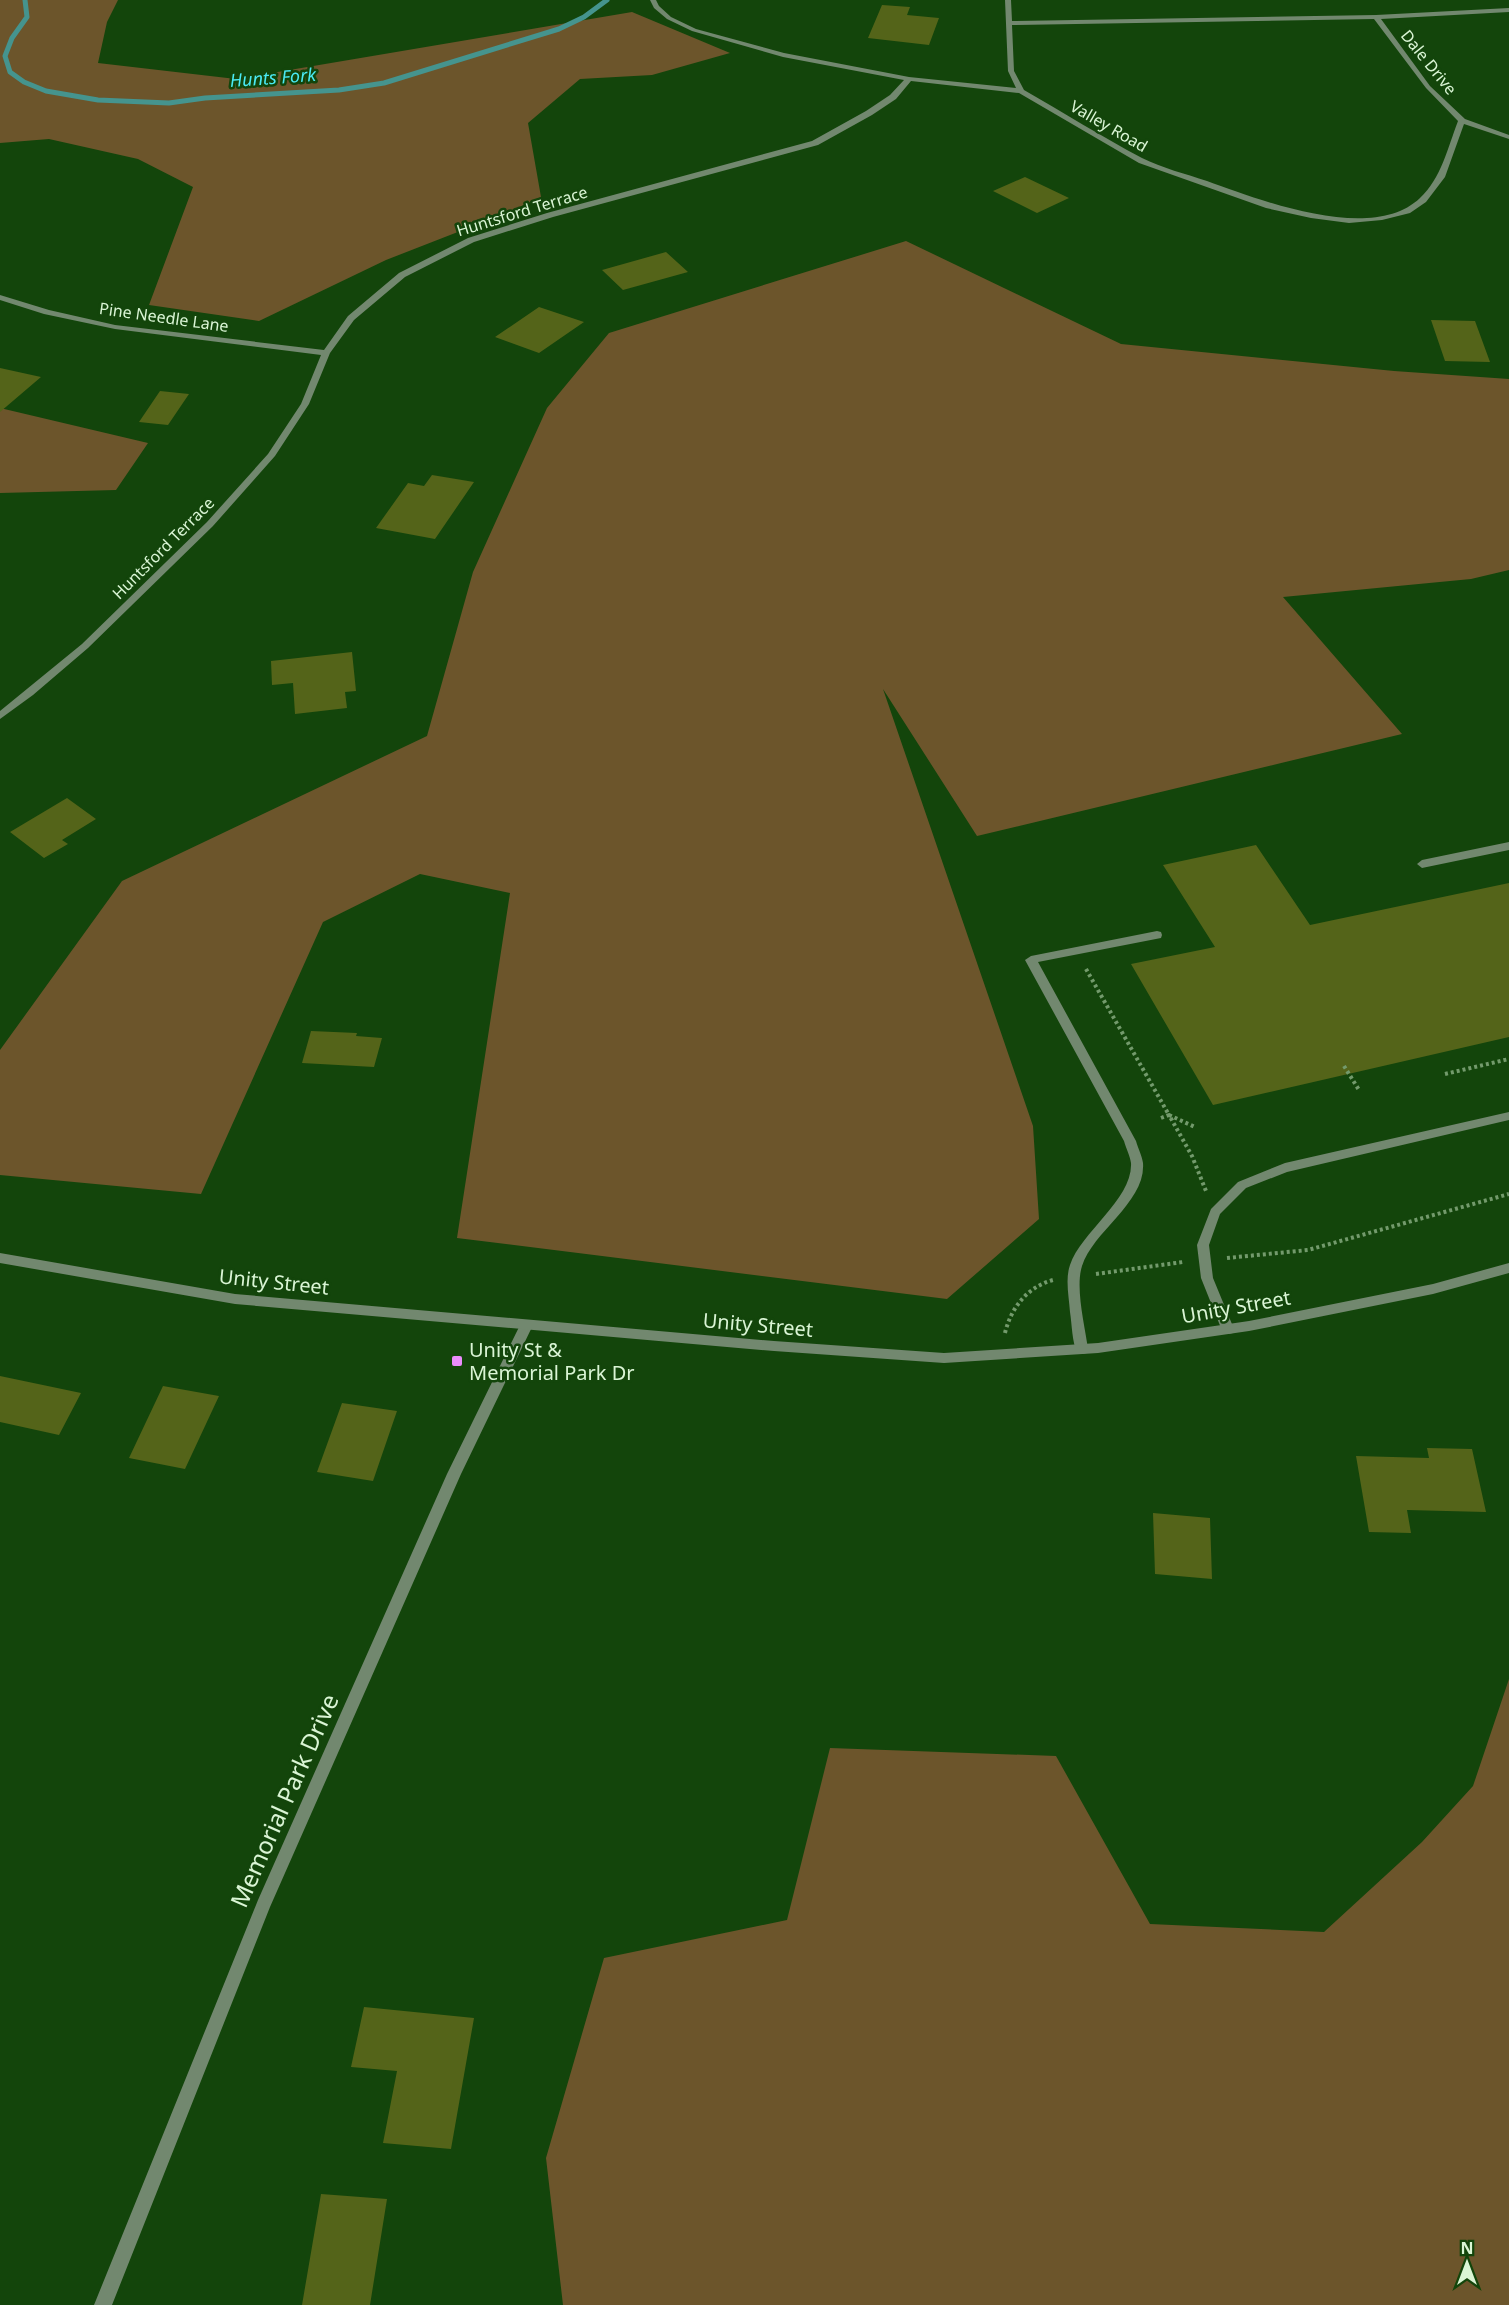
<svg xmlns="http://www.w3.org/2000/svg" width="1509" height="2305" viewBox="0 0 1509 2305" font-family="'Noto Sans',sans-serif">
<style>
.green{fill:#6c552b}
.lines{fill:none;stroke-linecap:round;stroke-linejoin:round}
.stream{stroke:#45948e;stroke-width:5}
.building{fill:#546419}
.path{stroke:#739a6c;stroke-width:4;stroke-dasharray:3 3;stroke-linecap:butt}
.service{fill:#72886f;fill-rule:evenodd}
.minor{fill:#72886f;fill-rule:evenodd}
.tertiary{fill:#72886f;fill-rule:evenodd}
.poi-dot{fill:#eb8dfc;stroke:#13450b;stroke-width:2}
.labels{text-anchor:middle;stroke-width:5;stroke-linejoin:round;paint-order:stroke}
.far-street-label{font-size:16px;fill:#daf5d5;stroke:#13450b}
.far-water-label{font-size:18px;font-style:italic;fill:#4aeaf4;stroke:#13450b}
.street-label{font-size:20px;fill:#daf5d5;stroke:#13450b}
.poi-label{font-size:20px;fill:#daf5d5;stroke:#13450b;text-anchor:start}
.near-street-label{font-size:24px;fill:#daf5d5;stroke:#13450b}
</style>
<rect width="100%" height="100%" fill="#13450b"/>
<path class="green" d="M0 0H118L107 22 98 63 236 79 632 12 730 53 652 75 580 79 528 123 541 197 504 214 386 260 259 321 149 305 193 187 138 159 49 139 0 143Z
M906 241 1121 344 1394 371 1509 379V570L1471 579 1283 597 1402 734 977 836 883 689 1033 1126 1039 1219 947 1299 457 1238 510 893 420 874 323 922 201 1194 0 1175V1050L122 881 427 736 473 572 547 408 609 333Z
M0 408 148 443 116 490 0 493Z
M1509 1679V2305H563L546 2158 604 1958 787 1920 830 1748 1056 1756 1150 1924 1324 1932 1422 1842 1473 1786Z"/>
<g class="lines">
<path class="stream" d="M25 0 27 17 12 38 5 56 10 72 24 82 46 91 98 100 169 103 205 98 339 90 384 83 559 29 584 17 607 0"/>
</g>
<path class="building" d="M882 5 910 7 907 15 939 18 929 45 868 38Z
M1025 177 1069 198 1037 213 993 191Z
M666 252 688 272 623 290 602 270Z
M539 307 584 322 539 353 495 337Z
M1431 320 1475 321 1490 362 1445 361Z
M0 368 41 377 0 412Z
M160 391 189 394 168 425 139 422Z
M432 475 474 482 435 539 376 528 408 483 424 486Z
M352 652 356 691 345 692 347 708 295 714 293 683 272 685 271 661Z
M67 798 96 819 62 840 68 844 44 858 10 832Z
M1256 845 1310 925 1509 883V1037L1213 1105 1131 964 1215 947 1163 865Z
M311 1031 357 1033 356 1036 382 1038 374 1067 302 1063Z
M0 1376 81 1393 59 1435 0 1422Z
M163 1386 219 1396 185 1469 129 1458Z
M342 1403 397 1411 373 1481 317 1472Z
M1427 1448 1472 1449 1486 1512 1407 1510 1411 1533 1369 1532 1356 1456 1429 1458Z
M1153 1513 1210 1518 1212 1579 1155 1574Z
M364 2007 474 2018 451 2149 383 2143 397 2071 351 2067Z
M321 2194 387 2199 370 2305H302Z"/>
<g class="lines">
<path class="path" d="M1086 969 1169 1115 1195 1127
M1344 1066 1359 1090
M1445 1074 1509 1059
M1161 1118 1169 1115 1192 1156 1206 1191
M1227 1258 1308 1250 1509 1194
M1096 1274 1183 1262
M1005 1333C1011 1308 1027 1287 1053 1280"/>
<path class="service" d="M1509 842V850L1422 868 1417 864 1422 860Z
M1157 931 1161 932 1162 935 1161 938 1038 962 1136 1141C1138 1148 1142 1156 1143 1163 1146 1202 1093 1231 1082 1266 1075 1288 1085 1326 1088 1349L1087 1353 1082 1354 1077 1353C1072 1341 1072 1325 1070 1312 1069 1297 1065 1279 1070 1265 1081 1232 1133 1199 1131 1163 1130 1156 1126 1148 1124 1141L1025 960 1031 956Z
M1509 1112V1120L1287 1172 1246 1188 1220 1214 1209 1245 1213 1278 1234 1329 1233 1333 1228 1334 1223 1333 1201 1278 1197 1245 1211 1209 1238 1182 1285 1163Z"/>
<path class="minor" d="M650 0H656L659 6 671 17 696 29 784 53 909 77 1016 88 1008 71 1005 0H1011L1012 21 1376 15 1509 8V12L1381 19 1430 86 1465 119 1509 135V139L1464 124 1445 177 1426 202 1410 213 1382 220 1349 223 1311 218 1266 208 1139 163 1019 93 911 81 896 99 872 115 818 145 553 217 474 242 405 277 354 320 330 353 309 404 275 456 213 526 88 648 33 695 0 719V711L82 644 207 522 268 454 301 404 321 355 115 329 44 314 0 300V295L49 310 115 325 324 350 348 316 399 273 468 238 547 213 812 141 866 111 890 95 904 80 783 57 692 31 667 19 654 8ZM1374 19 1426 88 1458 121C1448 147 1441 179 1420 198 1372 244 1260 200 1207 181 1186 174 1162 168 1142 158 1102 137 1063 112 1024 90L1014 71 1012 25Z
M527 1320 532 1321 533 1325 461 1474 270 1907 112 2305H94L258 1900 447 1474 522 1321Z"/>
<path class="tertiary" d="M0 1253 235 1294 774 1341 944 1353 1098 1343 1249 1321 1433 1284 1509 1263V1273L1433 1294 1249 1331 1098 1353 944 1363 774 1351 235 1304 0 1263Z"/>
</g>
<rect class="poi-dot" x="451" y="1355" width="12" height="12" rx="3"/>
<g class="labels">
<g class="far-street-label">
<text transform="translate(1429 62) rotate(51)" y="6">Dale Drive</text>
<text transform="translate(1109 126) rotate(30)" y="6">Valley Road</text>
<text transform="translate(522 211) rotate(-17)" y="6">Huntsford Terrace</text>
<text transform="translate(164 317) rotate(8)" y="6">Pine Needle Lane</text>
<text transform="translate(163 548) rotate(-45)" y="6">Huntsford Terrace</text>
</g>
<g class="far-water-label">
<text transform="translate(273 78) rotate(-4)" y="6">Hunts Fork</text>
</g>
<g class="street-label">
<text transform="translate(274 1282) rotate(6)" y="7">Unity Street</text>
<text transform="translate(1236 1307) rotate(-10)" y="7">Unity Street</text>
<text transform="translate(758 1325) rotate(5)" y="7">Unity Street</text>
</g>
<g class="poi-label">
<text x="469" y="1357">Unity St &amp;<tspan x="469" dy="23">Memorial Park Dr</tspan></text>
</g>
<g class="near-street-label">
<text transform="translate(285 1801) rotate(-66)" y="8">Memorial Park Drive</text>
</g>
</g>
<g transform="translate(1467 2263)" stroke="#13450b" stroke-width="4.5" paint-order="stroke">
<path d="M0-4.5L10 22L0 15L-10 22Z" fill="#daf5d5"/>
<text y="-9" font-size="16" font-weight="bold" text-anchor="middle" fill="#daf5d5">N</text>
</g>
</svg>
